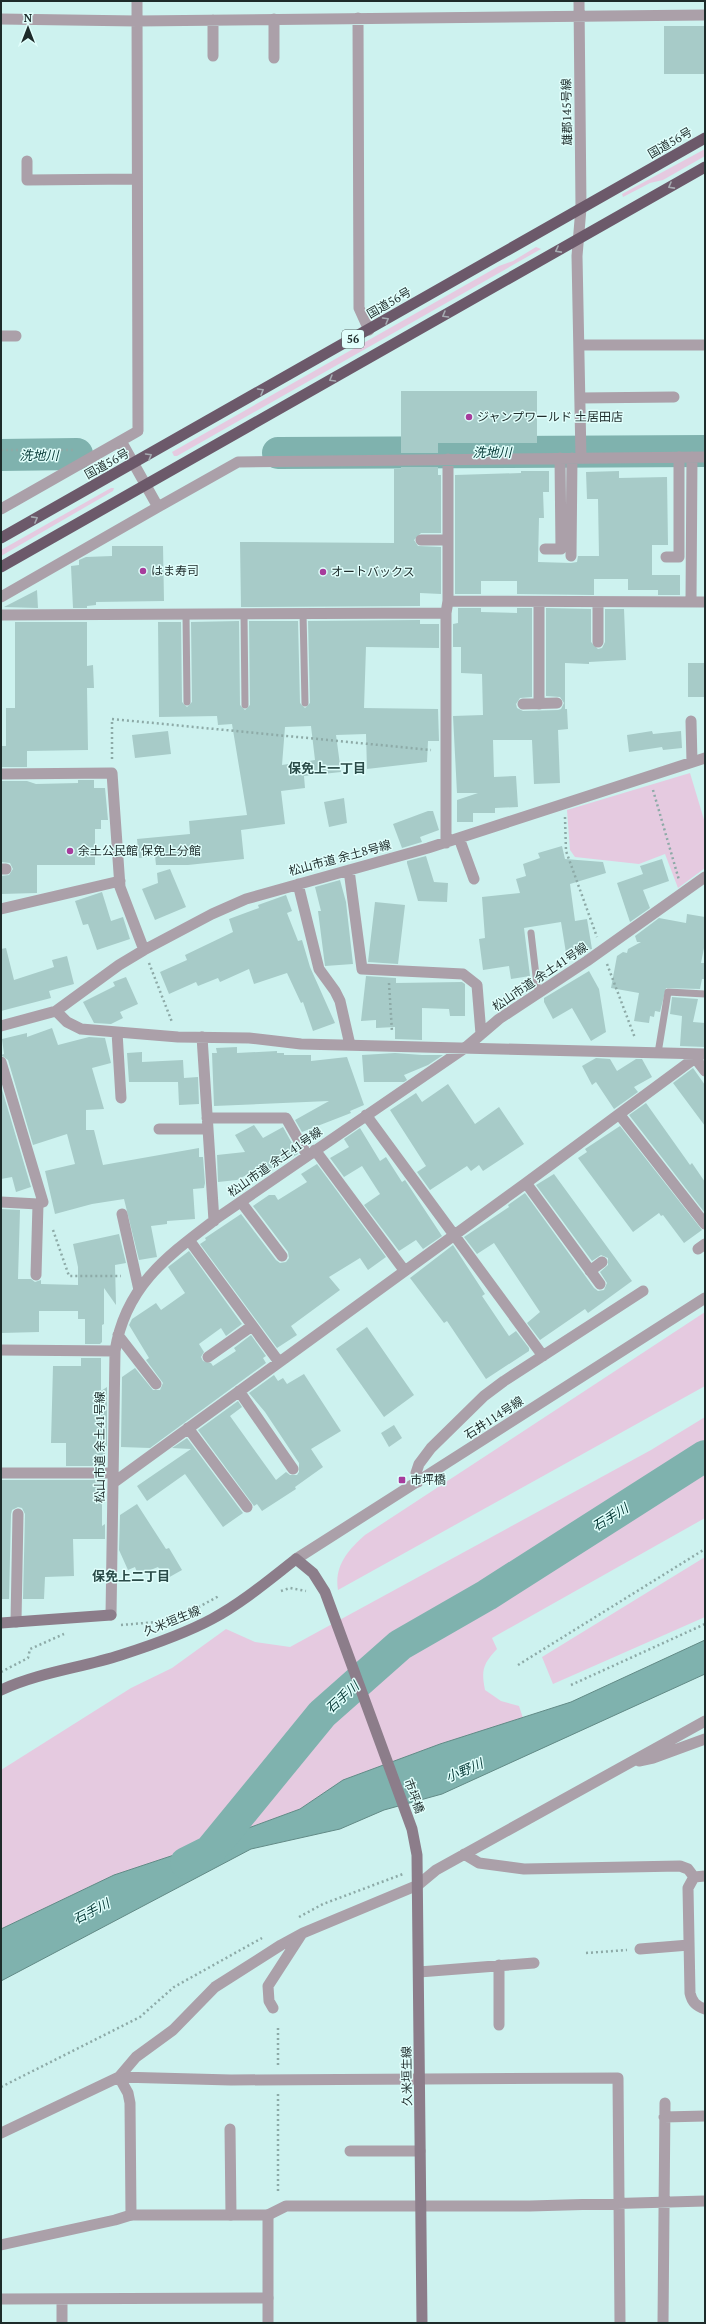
<svg xmlns="http://www.w3.org/2000/svg" width="706" height="2324" viewBox="0 0 706 2324" font-family="'PT Serif','Noto Sans JP',serif">
<style>
.green{fill:#e5cae0}
.water{fill:#7fb2ae;stroke:#628a86}
.lines{fill:none;stroke-linecap:round;stroke-linejoin:round}
.river{stroke:#7fb2ae;stroke-width:32}
.building{fill:#a7cbc8;fill-rule:evenodd}
.path{stroke:#8daaa7;stroke-width:2.5;stroke-dasharray:2 3;stroke-linecap:butt}
.service{stroke:#aba0a9;stroke-width:7}
.minor{stroke:#aba0a9;stroke-width:11}
.tertiary{stroke:#aba0a9;stroke-width:11}
.secondary{stroke:#8c7d8a;stroke-width:11}
.trunk{stroke:#6c596a;stroke-width:11}
.oneway{stroke:#a6acb2}
.poi-dot{fill:#a73c9c;stroke:#e0fefb;stroke-width:1.5}
.labels{text-anchor:middle;stroke-width:3;stroke-linejoin:round;paint-order:stroke}
.shield{fill:#e0fefb;stroke:#586a69;stroke-width:1}
.shield-label{font-size:11px;font-weight:bold;fill:#1d2b2a}
.street-label{font-size:12px;fill:#1d2b2a;stroke:#e0fefb}
.poi-label{font-size:12px;fill:#1d2b2a;stroke:#e0fefb;text-anchor:start}
.water-label{font-size:13px;font-style:italic;fill:#053936;stroke:#e0fefb}
.neighbourhood-label{font-size:13px;font-weight:bold;fill:#2a4b48;stroke:#e0fefb}
</style>
<rect width="100%" height="100%" fill="#cdf2ef"/>
<path class="green" d="M705 149V156L663 180 650 183 623 197 622 194Z
M536 247 541 249 177 456H174L172 452 499 266 513 261Z
M111 488H114L113 491 1 556V550Z
M690 773 705 823V868L678 888 665 854 639 864 575 857 570 850 567 810Z
M705 1312V1386L338 1590C334 1566 348 1550 365 1535Z
M705 1417V1518L492 1638 497 1649C483 1664 481 1670 485 1690L501 1701 519 1706 523 1718 440 1744 343 1780 300 1809 186 1851 114 1875 1 1929V1770L131 1688 172 1668 226 1629 255 1642 290 1647 651 1450Z
M705 1557V1617L553 1684 542 1657Z"/>
<path class="water" d="M705 1640V1674L442 1794 384 1810 340 1829 251 1849 1 1981V1929L114 1875 186 1851 300 1809 343 1780 440 1744 571 1702Z"/>
<g class="lines">
<path class="river" d="M278 453 705 451
M1 455 77 454
M186 1863 210 1851 322 1714 400 1645 487 1595 705 1456"/>
</g>
<path class="building" d="M664 26H705V74H664Z
M401 391H537V443H438V453H401Z
M401 467H438V475H441V533H421L414 540 418 546 441 547V594L420 593V606L241 607 240 542 394 543V469H401Z
M521 471H549V492H543L544 518H539L538 562 571 563 577 562 578 556H599L598 499H587L586 472 619 471V478L667 477 668 545H652V575H680V595H658V590H628V579H594V595L517 594V581H481V594H455V475L521 473Z
M112 546H163L164 601 96 602V605L87 606V608H73L71 566 79 565V560L86 557 112 556Z
M37 590 38 608 4 607Z
M458 608H481V612L517 613V608H532V697L520 698 516 704 517 708 523 711 558 710 561 709 564 703 560 697 546 696V608L591 609V642L598 649 602 648 605 642V609H624L626 660 589 662V664L565 663V709H567L568 729 558 730 560 783 534 784 532 740H493L494 777 516 776 518 807 495 808V813H473V822H457V800L478 793H457L453 716 483 715 482 674 461 673V647H453V624L458 623Z
M420 620V624H439V648L366 647 364 708 438 709 439 741H428L427 762 367 769 366 734 336 735 341 772 304 776 305 788 281 791 285 824 241 830 244 859 188 865H156L155 856 139 858 137 839 190 834 189 821 247 815 232 724 218 725 217 716 159 717 158 622H181L182 702 187 707 192 702 191 622 239 621 240 705 245 710 250 705 249 621H298L300 703 305 708 310 703 308 621ZM311 726 315 760 282 765 285 727Z
M15 622H87V666L93 665 94 688H87L88 750 27 751V767H1V746H6V708H15Z
M688 663H705V697H688Z
M168 731 171 754 135 758 132 735Z
M652 731 653 734 681 731 682 748 663 750 662 747 629 752 627 735Z
M78 780H94V788H105L108 820H101V829H95V865H37V893L1 894V876L9 875 13 869 10 863 1 862V781H27L36 784 78 783Z
M344 798 347 823 329 827 324 802Z
M428 811H433L439 830 420 837 422 842 402 848 393 824Z
M562 846 565 859 603 862 606 873 570 884 575 921 587 919 592 949 566 953 561 922 524 928 530 976 511 979 509 966 483 970 479 939 485 938 482 897 520 893 516 879 526 876 523 864 540 858 538 853Z
M426 856 434 882 448 883 447 902 418 901 407 863V861Z
M662 859 669 881 643 890 650 908 630 922 617 883 643 874 640 866Z
M170 869 186 907 155 920 142 889 158 883 157 873Z
M340 880 346 902 353 964 325 966 318 911H321L315 887Z
M102 892 111 921 123 917 130 939 97 950 88 924 83 925 75 901Z
M286 895 292 911 287 913 298 941 302 940 310 967 335 1023 313 1031 303 1002 301 1003 287 973 254 984 249 969 220 982 218 978 198 986 196 982 169 994 160 972 187 960 185 955 233 932 229 919 259 908 258 905Z
M375 902 405 905 398 964 368 962Z
M687 914 705 917V943L701 963H705V979H702L700 989 666 988 660 1012 655 1011 654 1017 650 1016 649 1023 634 1021 639 993 611 988 617 956 623 952 627 953 628 949 641 942H637L635 936 659 918 686 923Z
M6 948 14 980 54 967 52 960 67 956 74 984 49 991 51 998 1 1011V949Z
M589 971 599 989 606 1032 591 1041 572 1008 553 1019 544 1002V998Z
M366 976 396 978V983L462 982 465 984V1016H450L449 1009 422 1008V1040L395 1039V1027L376 1028V1020L361 1021Z
M126 977 138 1004 120 1012 123 1018 111 1024 94 1023 83 1002 115 986 113 982Z
M672 997 698 999 693 1022 705 1023V1047L680 1046 682 1016 670 1014Z
M52 1028 58 1045 89 1037 105 1038 111 1063 92 1068 104 1109 86 1110V1130H94L103 1165 199 1148V1157H203L205 1183 204 1188 193 1189 195 1219 167 1221V1224L151 1226 157 1257 139 1260 124 1199 92 1204 55 1214 45 1171 75 1164 67 1134 33 1145 8 1060 1 1055 4 1054 2 1039 27 1033V1037Z
M237 1047V1053L277 1051V1053H284V1055H311V1061L347 1057 364 1105 350 1111 351 1113 302 1132 295 1120 329 1101 214 1106 212 1053H217L216 1048Z
M142 1052V1062L183 1060 184 1078 198 1077 199 1104 179 1105 178 1082H129L127 1053Z
M395 1053 422 1055H443L428 1065 404 1075 407 1080 404 1082H364L362 1055Z
M596 1058 610 1059 617 1071 636 1059H642L652 1077 634 1087 638 1092 614 1109 596 1082 592 1085 582 1066Z
M693 1068 705 1085V1126L673 1083Z
M448 1084 475 1124 499 1107 524 1144 483 1171 479 1165 471 1171 467 1166 430 1190 417 1172 426 1166 390 1110 416 1093 422 1102Z
M1 1086 31 1187 16 1192 12 1177 1 1179Z
M646 1103 690 1165 692 1163 705 1182V1213L629 1115Z
M254 1125 263 1138 283 1127 298 1154 265 1172 262 1167 237 1180 218 1182 217 1155 245 1152 235 1135Z
M620 1126 702 1230 684 1243 663 1215 661 1216 659 1213 633 1232 578 1158 587 1152 585 1149Z
M360 1128 380 1161 386 1157 402 1182 405 1180 442 1236 423 1249 416 1240 399 1251 364 1205 380 1194 362 1166 344 1177 330 1158 349 1147 344 1139Z
M317 1164 386 1257 368 1270 360 1258 329 1277 340 1290 291 1326 297 1335 277 1348 200 1244 206 1240 205 1238 241 1214 276 1260 280 1263 286 1262 289 1258 288 1252 253 1206 269 1195H275L278 1200 307 1182 301 1174Z
M554 1174 632 1281 588 1313 585 1309 540 1340 527 1323 540 1312 494 1243 477 1254 464 1237 509 1207 508 1205 525 1193 594 1288 598 1291 604 1290 607 1283 600 1272 608 1265V1258L601 1255 592 1261 536 1185Z
M1 1209 20 1210 18 1279H31L35 1282 41 1280V1284L78 1285V1267L73 1244 119 1234 126 1263 115 1265 116 1305 104 1288V1324L102 1325V1342L100 1344H85V1319H78V1311H39V1332L1 1333Z
M453 1245 485 1294 482 1296 509 1336 516 1331 529 1348V1351L486 1379 447 1321 444 1323 410 1278Z
M189 1251 242 1324 226 1336 221 1328 199 1344 204 1352 201 1357 203 1361 211 1363 213 1366 236 1351 234 1348 251 1335 266 1356 263 1358 266 1363 150 1448 121 1447 122 1377 135 1368 153 1390H160L163 1383 146 1360 149 1358 129 1325 132 1319 156 1303 161 1310 185 1293 168 1267Z
M367 1327 414 1395 384 1417 336 1349Z
M81 1358H101V1391L107 1387V1446H105V1455H97V1466H66V1443H51L53 1366H81Z
M304 1374 341 1431 311 1449 323 1467 295 1487 296 1489 262 1511 257 1504 254 1506 198 1430 238 1401 242 1407 230 1416 276 1480 286 1472 290 1475H297L299 1472V1463L265 1412 249 1393 274 1375 278 1381 283 1378 287 1384Z
M394 1425 402 1438 389 1447 381 1433Z
M187 1438 243 1513 223 1527 185 1474 147 1501 137 1486 191 1449 172 1448Z
M1 1480H97V1482H102V1526L105 1524V1539H73L74 1576 45 1577 44 1599H23L25 1514 22 1508 18 1507 12 1510 11 1514 9 1599H1Z
M137 1504 166 1549 169 1548 182 1570 166 1579 158 1567 138 1575 135 1567 128 1570 119 1550 120 1515Z"/>
<g class="lines">
<path class="path" d="M1 450H74
M112 759V719L431 750
M653 790 679 880
M565 817 566 851 597 937
M149 963 172 1022
M607 964 635 1038
M389 983 392 1032
M53 1230 69 1276H121
M281 1591 290 1588 306 1591
M121 1625 157 1622 195 1609 219 1596
M518 1665 705 1549
M1 1672 28 1658 30 1649 64 1634
M571 1685 705 1624
M299 1917 323 1904 403 1874
M586 1953 627 1950
M278 2065V2026
M1 2087 140 2017 174 1987 262 1938
M278 2094V2193"/>
<path class="service" d="M303 613 305 703
M186 614 187 702
M244 614 245 705
M531 933 538 993
M658 1053 668 992 705 994"/>
<path class="minor" d="M579 1 581 208 577 256 581 458
M358 18 359 308 369 330
M1 19 137 21 705 15
M274 19V58
M213 20V56
M27 161V180L136 179
M1 336H16
M579 345H705
M580 398 674 397
M448 459V601
M158 507 238 462 705 457
M1 509 138 431 137 1
M421 540H447
M545 549H561L560 458
M571 556 572 458
M666 557H679V457
M1 597 158 507 121 441
M539 602V704
M598 602V642
M691 602 692 457
M446 613V843
M1 615 446 613 448 601 705 602
M523 704 557 703
M691 721 692 762
M1 774 112 773 120 887 144 950
M459 838 474 879
M1 869H6
M349 870 362 969 463 974 477 985 481 1034
M298 884 319 969 335 991 340 1001 350 1045
M1 909 120 881
M56 1011 67 1022 81 1029 178 1037 249 1038 301 1044 705 1054
M1 1026 56 1011 119 965 144 950 212 914 246 899 428 848 705 758
M117 1032 121 1098
M202 1037 214 1221
M695 1058 705 1071
M1 1062 43 1202 38 1204
M619 1114 705 1224
M366 1115 543 1356
M207 1118H286L307 1155
M159 1129H208
M315 1150 404 1270
M526 1183 600 1284
M1 1202 38 1204 36 1275
M241 1202 282 1256
M122 1214 139 1290
M189 1240 279 1362
M698 1249 705 1244
M590 1271 602 1262
M118 1335 156 1384
M1 1350 115 1351
M208 1357 252 1326
M239 1391 293 1469
M188 1428 247 1507
M1 1473H113
M418 1482 416 1473 419 1464 431 1448 484 1396 504 1381 643 1291
M113 1483 526 1183 695 1058 696 1054
M111 1615 115 1351C126 1284 169 1255 220 1216L465 1048 499 1019 587 961 705 877
M16 1622 18 1514
M639 1761 653 1758 705 1739
M464 1854 479 1863 524 1869 680 1866 688 1869 694 1877
M705 1876 694 1877 688 1888 690 1993C692 2002 696 2006 705 2009
M640 1949 689 1945
M499 1965V2025
M419 1972 534 1963
M273 2008 269 2001 268 1986 301 1935
M664 2117 705 2116
M230 2129 231 2215
M1 2133 119 2077 136 2057 173 2030 215 1987 281 1945 303 1933 418 1885 436 1870 705 1721
M350 2151H420
M268 2215 286 2206H530L705 2201
M1 2245 115 2220 131 2215 130 2103 128 2093 119 2077 231 2080 618 2078 620 2323
M1 2299 268 2298
M62 2299V2323
M663 2323 665 2103"/>
<path class="tertiary" d="M296 1559 705 1298
M131 2215H268V2323"/>
<path class="secondary" d="M1 1623 111 1615
M1 1690C40 1672 81 1668 121 1655 149 1646 186 1633 212 1619 242 1603 269 1580 296 1559L313 1573 325 1592 412 1829 417 1855 422 2323"/>
<path class="trunk" d="M1 538 705 138
M1 567 705 167"/>
</g>
<defs><path id="oneway-chevron" d="M-2-3.5L2.5 0L-2 3.5" fill="none" stroke-width="1.6" stroke-linecap="round" stroke-linejoin="round"/></defs>
<g class="oneway">
<use href="#oneway-chevron" transform="translate(671 186) rotate(151)"/>
<use href="#oneway-chevron" transform="translate(558 250) rotate(152)"/>
<use href="#oneway-chevron" transform="translate(445 315) rotate(150)"/>
<use href="#oneway-chevron" transform="translate(386 320) rotate(-30)"/>
<use href="#oneway-chevron" transform="translate(332 379) rotate(150)"/>
<use href="#oneway-chevron" transform="translate(261 391) rotate(-30)"/>
<use href="#oneway-chevron" transform="translate(149 456) rotate(-30)"/>
<use href="#oneway-chevron" transform="translate(35 519) rotate(-29)"/>
</g>
<g class="poi-dot">
<circle cx="469" cy="417" r="4"/>
<circle cx="143" cy="571" r="4"/>
<circle cx="323" cy="572" r="4"/>
<circle cx="70" cy="851" r="4"/>
<rect x="398" y="1476" width="8" height="8" rx="2"/>
</g>
<g class="labels">
<rect class="shield" x="342" y="330" width="22" height="18" rx="3"/>
<g class="shield-label">
<text x="353" y="343">56</text>
</g>
<g class="street-label">
<text transform="translate(567 112) rotate(-91)" y="4">雄郡145号線</text>
<text transform="translate(670 143) rotate(-30)" y="4">国道56号</text>
<text transform="translate(389 303) rotate(-30)" y="4">国道56号</text>
<text transform="translate(107 464) rotate(-29)" y="4">国道56号</text>
<text transform="translate(340 858) rotate(-15)" y="4">松山市道 余土8号線</text>
<text transform="translate(540 977) rotate(-34)" y="4">松山市道 余土41号線</text>
<text transform="translate(275 1162) rotate(-35)" y="4">松山市道 余土41号線</text>
<text transform="translate(494 1418) rotate(-33)" y="4">石井114号線</text>
<text transform="translate(100 1447) rotate(-90)" y="4">松山市道 余土41号線</text>
<text transform="translate(172 1621) rotate(-22)" y="4">久米垣生線</text>
<text transform="translate(414 1796) rotate(70)" y="4">市坪橋</text>
<text transform="translate(407 2076) rotate(-91)" y="4">久米垣生線</text>
</g>
<g class="poi-label">
<text x="477" y="421">ジャンプワールド 土居田店</text>
<text x="151" y="575">はま寿司</text>
<text x="331" y="576">オートバックス</text>
<text x="78" y="855">余土公民館 保免上分館</text>
<text x="410" y="1484">市坪橋</text>
</g>
<g class="water-label">
<text x="492" y="457">洗地川</text>
<text x="39" y="460">洗地川</text>
<text transform="translate(610 1517) rotate(-32)" y="5">石手川</text>
<text transform="translate(342 1697) rotate(-42)" y="5">石手川</text>
<text transform="translate(464 1770) rotate(-23)" y="5">小野川</text>
<text transform="translate(91 1911) rotate(-27)" y="5">石手川</text>
</g>
<g class="neighbourhood-label">
<text x="327" y="773">保免上一丁目</text>
<text x="131" y="1581">保免上二丁目</text>
</g>
</g>
<rect width="706" height="2324" fill="none" stroke="#1d2b2a" stroke-width="4"/>
<g transform="translate(28 28)" stroke="#e0fefb" stroke-width="3" paint-order="stroke">
<path d="M0-3L7 15L0 10L-7 15Z" fill="#1d2b2a"/>
<text y="-6" font-size="11" font-weight="bold" text-anchor="middle" fill="#1d2b2a">N</text>
</g>
</svg>
